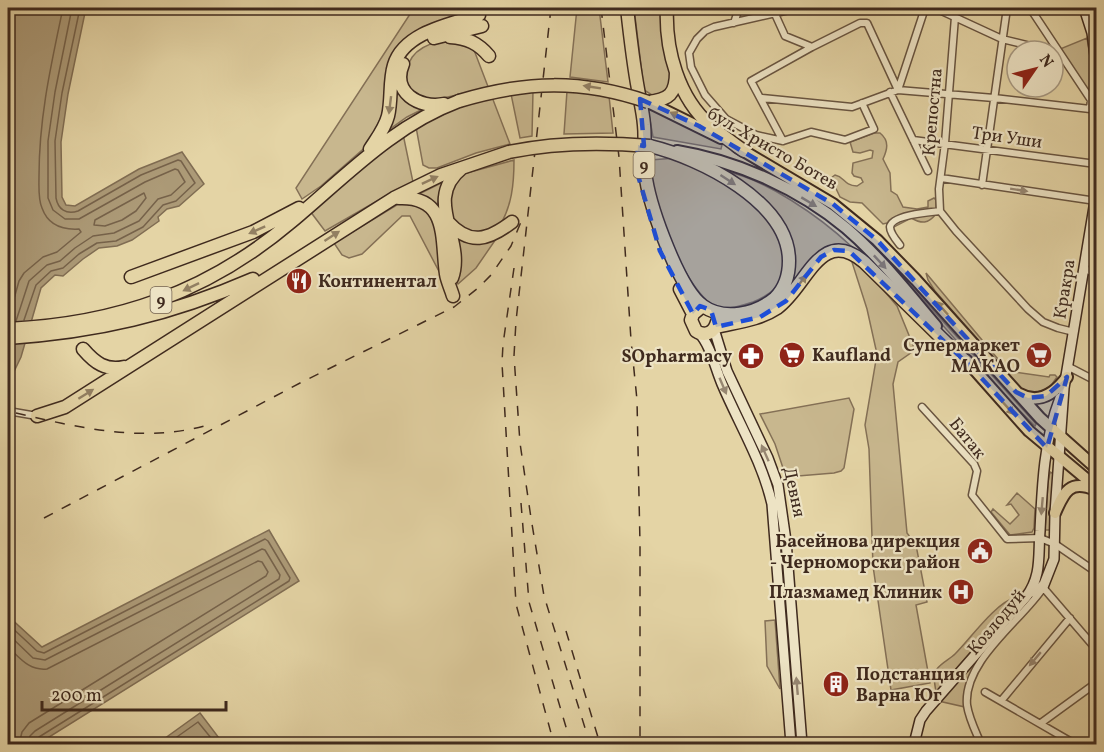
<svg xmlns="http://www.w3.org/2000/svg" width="1104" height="752" viewBox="0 0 1104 752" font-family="Vollkorn,serif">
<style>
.green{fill:#c8b78e;stroke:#847056;stroke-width:1.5}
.water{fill:#ac9a77;stroke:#806d53;stroke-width:1.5}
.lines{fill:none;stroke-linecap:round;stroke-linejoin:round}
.shore{stroke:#76624a;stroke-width:1.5}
.street-casing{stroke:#685440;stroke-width:9}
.secondary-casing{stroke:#3f2a1e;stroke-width:12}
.primary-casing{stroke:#3f2a1e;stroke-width:14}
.highway-casing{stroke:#3f2a1e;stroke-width:15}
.street{stroke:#ede3c4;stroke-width:6}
.secondary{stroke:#ede3c4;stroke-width:9}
.primary{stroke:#e4d4a5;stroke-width:10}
.highway{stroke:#e4d4a5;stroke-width:12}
.rail{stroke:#3f2a1e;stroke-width:1.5;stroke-dasharray:10 10;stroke-linecap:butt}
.highway-bridge-casing{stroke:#3f2a1e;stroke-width:15;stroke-linecap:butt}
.highway-bridge{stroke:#e4d4a5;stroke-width:12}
.oneway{fill:#927f62}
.oneway2{fill:#968671}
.marked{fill:#1d4ed8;fill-opacity:0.2;stroke:#1d4ed8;stroke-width:4.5;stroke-dasharray:12 8;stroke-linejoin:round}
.labels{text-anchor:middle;stroke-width:4.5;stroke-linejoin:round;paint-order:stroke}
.shield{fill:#ede3c4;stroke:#736250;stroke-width:1.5}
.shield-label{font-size:16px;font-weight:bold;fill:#3f2a1e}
.street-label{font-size:18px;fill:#3f2a1e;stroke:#ede3c4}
.poi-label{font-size:18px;font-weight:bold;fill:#3f2a1e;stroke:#ede3c4;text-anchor:end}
</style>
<rect width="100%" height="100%" fill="#e4d4a5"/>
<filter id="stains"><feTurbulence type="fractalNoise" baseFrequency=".00333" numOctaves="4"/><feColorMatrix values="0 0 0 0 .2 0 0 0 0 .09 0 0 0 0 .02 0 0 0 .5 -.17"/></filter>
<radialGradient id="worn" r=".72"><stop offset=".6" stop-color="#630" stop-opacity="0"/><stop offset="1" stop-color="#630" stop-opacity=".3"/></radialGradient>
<path class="green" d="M414 8H467L458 17 408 38 386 97 382 115 369 144 321 186 302 199 296 188Z
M577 8H599L608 82 570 77Z
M634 8H662L673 83 662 93 652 95 644 90Z
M1087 38 1096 96 1092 99 1060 49Z
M440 41H454L474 50 510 144 476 153 437 168H429L423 165 416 127 461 106 457 95C431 101 430 103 407 88 404 61 413 48 440 41Z
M396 85 410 104 423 109 407 117 387 131Z
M533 91 532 136 520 138 511 94Z
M567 91 609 96 613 133 564 134Z
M648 109 667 116 722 145 721 149 653 137Z
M874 133H880C890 141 887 150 883 159L890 173 891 191 897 195 903 207 917 209 928 207V201L934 198 936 200V214C928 224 922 224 911 218L894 227 887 223 883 224 862 203 850 202 840 197 831 178 835 175C845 177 843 185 857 186L863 182 861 178 854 176 852 173 853 163 872 158 873 151 870 150 860 153 853 152 850 142Z
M403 134 413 182 384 197 325 231 310 211Z
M676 158C698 165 762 203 773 223 781 238 788 260 783 276 779 289 765 297 753 302 744 305 733 309 722 308 701 307 676 257 670 239 661 213 649 187 650 160Z
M514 160C514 184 512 206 499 227L473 235 450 218V189L463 174Z
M723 171C765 178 820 217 851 246L848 248 840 247 789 293 794 260 792 243 786 229Z
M764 172 791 184 827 206 864 234 1036 424 1035 426 1010 401 874 248Z
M445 181 439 194 437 207 429 198 419 194Z
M400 203 425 207 437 227 443 279 410 216H402L362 254 349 258 342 255 334 243Z
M454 234C468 245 480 246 496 239L476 268 458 284 456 282Z
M851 259 863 266 897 306 915 350 898 362 893 384 907 533 916 545 927 602 916 605 930 683 891 690 873 566 869 449 865 425 877 354 867 309Z
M926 273 1008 371 1049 377 1050 375H1055L1057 377 1050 387 1033 394 1020 388 935 291 928 280Z
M849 398 854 409 844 468 841 471 834 473 786 477 775 444 760 414Z
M1050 472 1054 474 1050 530H1045L1048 482Z
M1017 493 1035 509 1034 528 1032 532 1010 535 991 512 993 509 1010 524 1019 515 1011 504 1007 505Z
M1016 597 1015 601 936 692C935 685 932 674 937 669 941 663 950 659 955 654 971 638 995 603 1016 597Z
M775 620 780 689 767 666 765 621Z
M1009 623 979 664 965 707 934 700Z"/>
<path class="water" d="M8 8H86L68 94 61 142 62 197 66 205 75 206 139 169 182 152 204 184 179 206 167 209 158 217 159 221 132 240 117 246 99 248 83 259 63 276 55 275 41 288 21 357 8 384Z
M269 530 299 581 38 744H8V616L42 647Z
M200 713 222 742 219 744H157Z"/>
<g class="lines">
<path class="shore" d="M144 193 146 198 136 211 122 220 105 226 94 225 95 220Z
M8 320 19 281 24 273 43 257 57 252 81 232 79 229C63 230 48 225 42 208 38 199 39 187 39 176 39 117 51 65 63 8
M24 320 36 285 51 271 63 268 79 254 97 243 116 241 143 227 163 205 176 201 195 183 181 161 178 160 141 175 78 211C66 215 58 209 56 198L55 141 62 93 80 8
M16 321 29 281 47 265 60 261 75 248 93 236 114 233 139 221 158 199 171 195 185 182 178 170 175 169 145 182 79 219H65L53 210 48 198V141L55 92 72 8
M8 624 37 651 44 653 265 539 268 541 290 578 289 581 39 737 36 744
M8 634 33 658 45 660 262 549 265 550 280 575 279 579 35 731 30 736 28 744
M8 647C20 658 29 671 47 669L258 561 262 562 268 572 266 576 29 723 22 732 19 744
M167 744 198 722 216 744"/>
<defs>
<path id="street" d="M798 8 714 27 705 31 697 39 689 53 691 67 705 95 726 119 756 135 783 141 811 132 845 140 874 129 862 103
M935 8 1002 39 1051 51 1057 49
M775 14 785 36 812 47 860 23H867L898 90
M734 23 739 8
M898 90 925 8
M890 92 928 171
M762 98 852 107 898 90 994 98 1090 109 1091 100 1030 8
M913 140 1096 164
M783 141 751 81 812 47
M941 178 1096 201
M982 185 1007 8
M940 211 939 189 945 143 955 17
M940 211 956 231 1028 309 1043 322 1058 328 1074 332
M900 245C896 240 890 233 890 227 891 215 930 212 940 211
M1084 268 1096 275
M1069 367 1096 381
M922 407 974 464 977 471 972 495 1007 539 1040 538 1055 544 1096 572
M8 411 37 416
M1041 585 1096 649
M985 692 1075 744
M1001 701 1070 618
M1041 723 1096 683
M981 744C976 732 969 719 967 705 963 661 1021 621 1043 588
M1094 744 1096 743"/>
<path id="secondary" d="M1084 8 1092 33 1096 62
M714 329 727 371 768 458 778 485 786 541 802 744
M699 333C711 346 715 368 722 384 739 424 762 461 772 504L791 744
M1029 593 1043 587 1054 559 1055 513 1064 388 1096 195
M914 744 920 720 926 711 1026 597C1042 576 1038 555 1040 531 1042 487 1044 439 1060 398"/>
<path id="primary" d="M648 102 721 138
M737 147 833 204 877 240 916 280 1040 418 1096 468
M677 151C737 161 800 189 846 228 880 257 907 292 936 326
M966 360 1029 431 1096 487
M1020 394C1039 405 1055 393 1067 377
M1055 513C1064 492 1070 479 1095 490"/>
<path id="highway" d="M627 8C630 35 633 62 638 89 640 101 643 112 644 125 646 143 642 161 646 179 651 209 679 289 703 306 724 321 756 314 775 298 785 288 789 274 789 261 789 202 700 158 650 146
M667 8C665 49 678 98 711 126 721 135 733 143 744 151
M450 37C467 38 478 43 489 56
M434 38 482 26
M403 64C391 92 419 109 444 104
M648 102C669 100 676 94 676 72
M370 149C377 138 385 128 388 116 392 100 389 81 394 65 404 32 451 24 479 15
M399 198C449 196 441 239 446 274 447 281 451 289 453 296
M448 222C470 246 488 240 512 222
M131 277 253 232 299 208
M452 278C466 239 422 200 462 168
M680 289 693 314
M699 309 693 314 691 320 696 331C705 337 714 333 717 322
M716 327C737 322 759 320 777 308 807 287 820 225 864 262L970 366
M8 329C116 324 207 293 291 222 345 177 392 126 459 101
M8 338C97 332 170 315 253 279
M83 349C95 363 106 371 124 367
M37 416 65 407 394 198 441 175 509 152"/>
</defs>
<use href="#street" class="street-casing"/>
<use href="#secondary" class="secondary-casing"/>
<use href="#primary" class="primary-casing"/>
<use href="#highway" class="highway-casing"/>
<use href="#street" class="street"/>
<use href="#secondary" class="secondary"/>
<use href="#primary" class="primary"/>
<use href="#highway" class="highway"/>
<path class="rail" d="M551 8 516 321 514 356 520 443 531 518 544 596 590 744
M601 8 619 157 631 340 637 400 640 544V744
M514 268 503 344 502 363 516 604 554 744
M16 413C80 428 147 444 211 424
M521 503 529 602 571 744
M44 518 302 382 454 307 478 288 491 275 511 246 523 217
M566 631 600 744"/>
<defs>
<path id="highway-bridge" d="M459 101C526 81 581 79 648 102
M509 152C556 142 602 142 650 146"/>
</defs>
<use href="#highway-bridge" class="highway-bridge-casing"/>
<use href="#highway-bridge" class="highway-bridge"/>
</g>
<defs><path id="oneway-solid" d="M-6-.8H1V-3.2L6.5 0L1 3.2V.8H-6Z" transform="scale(1.5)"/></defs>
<g class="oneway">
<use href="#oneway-solid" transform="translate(592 87) rotate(-171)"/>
<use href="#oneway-solid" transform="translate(390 105) rotate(97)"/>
<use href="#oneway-solid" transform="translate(678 116) rotate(-154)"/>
<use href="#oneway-solid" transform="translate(430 180) rotate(-25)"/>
<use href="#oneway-solid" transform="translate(728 180) rotate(33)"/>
<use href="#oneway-solid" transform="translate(809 202) rotate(31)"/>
<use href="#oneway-solid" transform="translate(257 230) rotate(156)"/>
<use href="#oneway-solid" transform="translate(332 236) rotate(-33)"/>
<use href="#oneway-solid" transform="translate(880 262) rotate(47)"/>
<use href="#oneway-solid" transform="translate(801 282) rotate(-53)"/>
<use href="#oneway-solid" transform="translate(191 287) rotate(154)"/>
<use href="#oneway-solid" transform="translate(942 308) rotate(-132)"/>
<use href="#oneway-solid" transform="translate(86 394) rotate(-32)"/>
<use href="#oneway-solid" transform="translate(1008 408) rotate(48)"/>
</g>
<g class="oneway2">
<use href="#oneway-solid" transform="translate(1019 190) rotate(9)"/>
<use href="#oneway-solid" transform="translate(723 386) rotate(67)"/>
<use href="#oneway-solid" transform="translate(765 453) rotate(-114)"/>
<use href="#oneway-solid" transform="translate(1042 506) rotate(95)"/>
<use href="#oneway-solid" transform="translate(1035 659) rotate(130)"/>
<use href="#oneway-solid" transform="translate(797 686) rotate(-95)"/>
</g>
<path class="marked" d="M640 99 699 126 833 204 877 240 1016 392 1028 398 1046 396 1067 377 1047 448 970 366 849 251 834 250 821 257 786 301 760 317 716 327 711 310 700 306 693 314 660 251 637 172 638 145 644 146Z"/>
<defs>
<symbol id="restaurant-disc" viewBox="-11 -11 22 22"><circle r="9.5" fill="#8f2418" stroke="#ede3c4"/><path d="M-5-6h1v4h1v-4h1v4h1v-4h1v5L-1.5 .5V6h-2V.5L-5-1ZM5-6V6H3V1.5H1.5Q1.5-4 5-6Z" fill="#fff"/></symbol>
<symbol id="supermarket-disc" viewBox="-11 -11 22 22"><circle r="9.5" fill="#8f2418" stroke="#ede3c4"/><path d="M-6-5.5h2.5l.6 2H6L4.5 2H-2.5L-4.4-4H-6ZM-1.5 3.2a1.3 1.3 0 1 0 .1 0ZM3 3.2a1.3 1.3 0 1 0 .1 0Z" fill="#fff"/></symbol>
<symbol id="pharmacy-disc" viewBox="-11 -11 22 22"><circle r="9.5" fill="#8f2418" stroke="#ede3c4"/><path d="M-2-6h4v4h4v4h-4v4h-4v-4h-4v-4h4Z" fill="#fff"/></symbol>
<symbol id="civic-disc" viewBox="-11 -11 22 22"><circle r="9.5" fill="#8f2418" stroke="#ede3c4"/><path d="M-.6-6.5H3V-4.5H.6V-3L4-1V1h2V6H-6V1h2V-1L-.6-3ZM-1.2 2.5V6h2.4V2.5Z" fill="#fff"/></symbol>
<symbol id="hospital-disc" viewBox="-11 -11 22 22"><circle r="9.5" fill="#8f2418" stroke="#ede3c4"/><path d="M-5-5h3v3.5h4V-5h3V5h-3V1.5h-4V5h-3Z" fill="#fff"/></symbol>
<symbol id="building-disc" viewBox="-11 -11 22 22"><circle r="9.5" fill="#8f2418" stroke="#ede3c4"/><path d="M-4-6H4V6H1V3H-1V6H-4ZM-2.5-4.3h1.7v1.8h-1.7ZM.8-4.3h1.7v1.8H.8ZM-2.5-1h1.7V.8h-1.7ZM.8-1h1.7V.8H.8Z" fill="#fff"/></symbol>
</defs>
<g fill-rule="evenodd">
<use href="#restaurant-disc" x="284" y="266" width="30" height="30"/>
<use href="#supermarket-disc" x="777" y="340" width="30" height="30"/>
<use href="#supermarket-disc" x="1024" y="340" width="30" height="30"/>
<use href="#pharmacy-disc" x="736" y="341" width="30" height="30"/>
<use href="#civic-disc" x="965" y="536" width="30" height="30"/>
<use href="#hospital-disc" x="946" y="577" width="30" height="30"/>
<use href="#building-disc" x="821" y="669" width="30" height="30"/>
</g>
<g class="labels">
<g class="shield">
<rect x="633.5" y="152" width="21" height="26" rx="4.5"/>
<rect x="150.5" y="287" width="21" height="26" rx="4.5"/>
</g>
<g class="shield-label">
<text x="644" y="171">9</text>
<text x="161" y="306">9</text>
</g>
<g class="street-label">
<text transform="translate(932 112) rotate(-85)" y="6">Крепостна</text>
<text transform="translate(1007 137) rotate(8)" y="6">Три Уши</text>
<text transform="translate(773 148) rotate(30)" y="6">бул. Христо Ботев</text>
<text transform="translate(1064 289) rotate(-81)" y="6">Кракра</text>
<text transform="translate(968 438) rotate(51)" y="6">Батак</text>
<text transform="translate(795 492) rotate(78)" y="6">Девня</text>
<text transform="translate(996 622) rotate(-50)" y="6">Козлодуй</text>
</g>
<g class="poi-label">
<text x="318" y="287" text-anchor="start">Континентал</text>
<text x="1020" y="351">Супермаркет<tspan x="1020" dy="21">МАКАО</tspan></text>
<text x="812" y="361" text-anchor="start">Kaufland</text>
<text x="732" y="362">SOpharmacy</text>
<text x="960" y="547">Басейнова дирекция<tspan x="960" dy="21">- Черноморски район</tspan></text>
<text x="942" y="598">Плазмамед Клиник</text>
<text x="856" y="680" text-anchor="start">Подстанция<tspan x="856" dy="21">Варна Юг</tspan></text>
</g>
</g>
<rect width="1104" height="752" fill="none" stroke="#e4d4a5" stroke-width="30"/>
<rect x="9" y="9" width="1086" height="734" fill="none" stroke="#3f2a1e" stroke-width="3"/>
<rect x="15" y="15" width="1074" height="722" fill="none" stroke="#3f2a1e" stroke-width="1.5"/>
<g transform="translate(1035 69) rotate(55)"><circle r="28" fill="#ede3c4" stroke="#a79982" stroke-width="1.5"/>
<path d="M0-4.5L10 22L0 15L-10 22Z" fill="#8f2418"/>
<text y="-9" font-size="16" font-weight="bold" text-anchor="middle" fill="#3f2a1e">N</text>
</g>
<path d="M42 701v9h184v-9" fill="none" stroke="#3f2a1e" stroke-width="3"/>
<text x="51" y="701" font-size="18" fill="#3f2a1e" stroke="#ede3c4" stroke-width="4.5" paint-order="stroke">200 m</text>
<rect width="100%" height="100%" filter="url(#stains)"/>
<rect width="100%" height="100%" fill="url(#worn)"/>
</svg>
